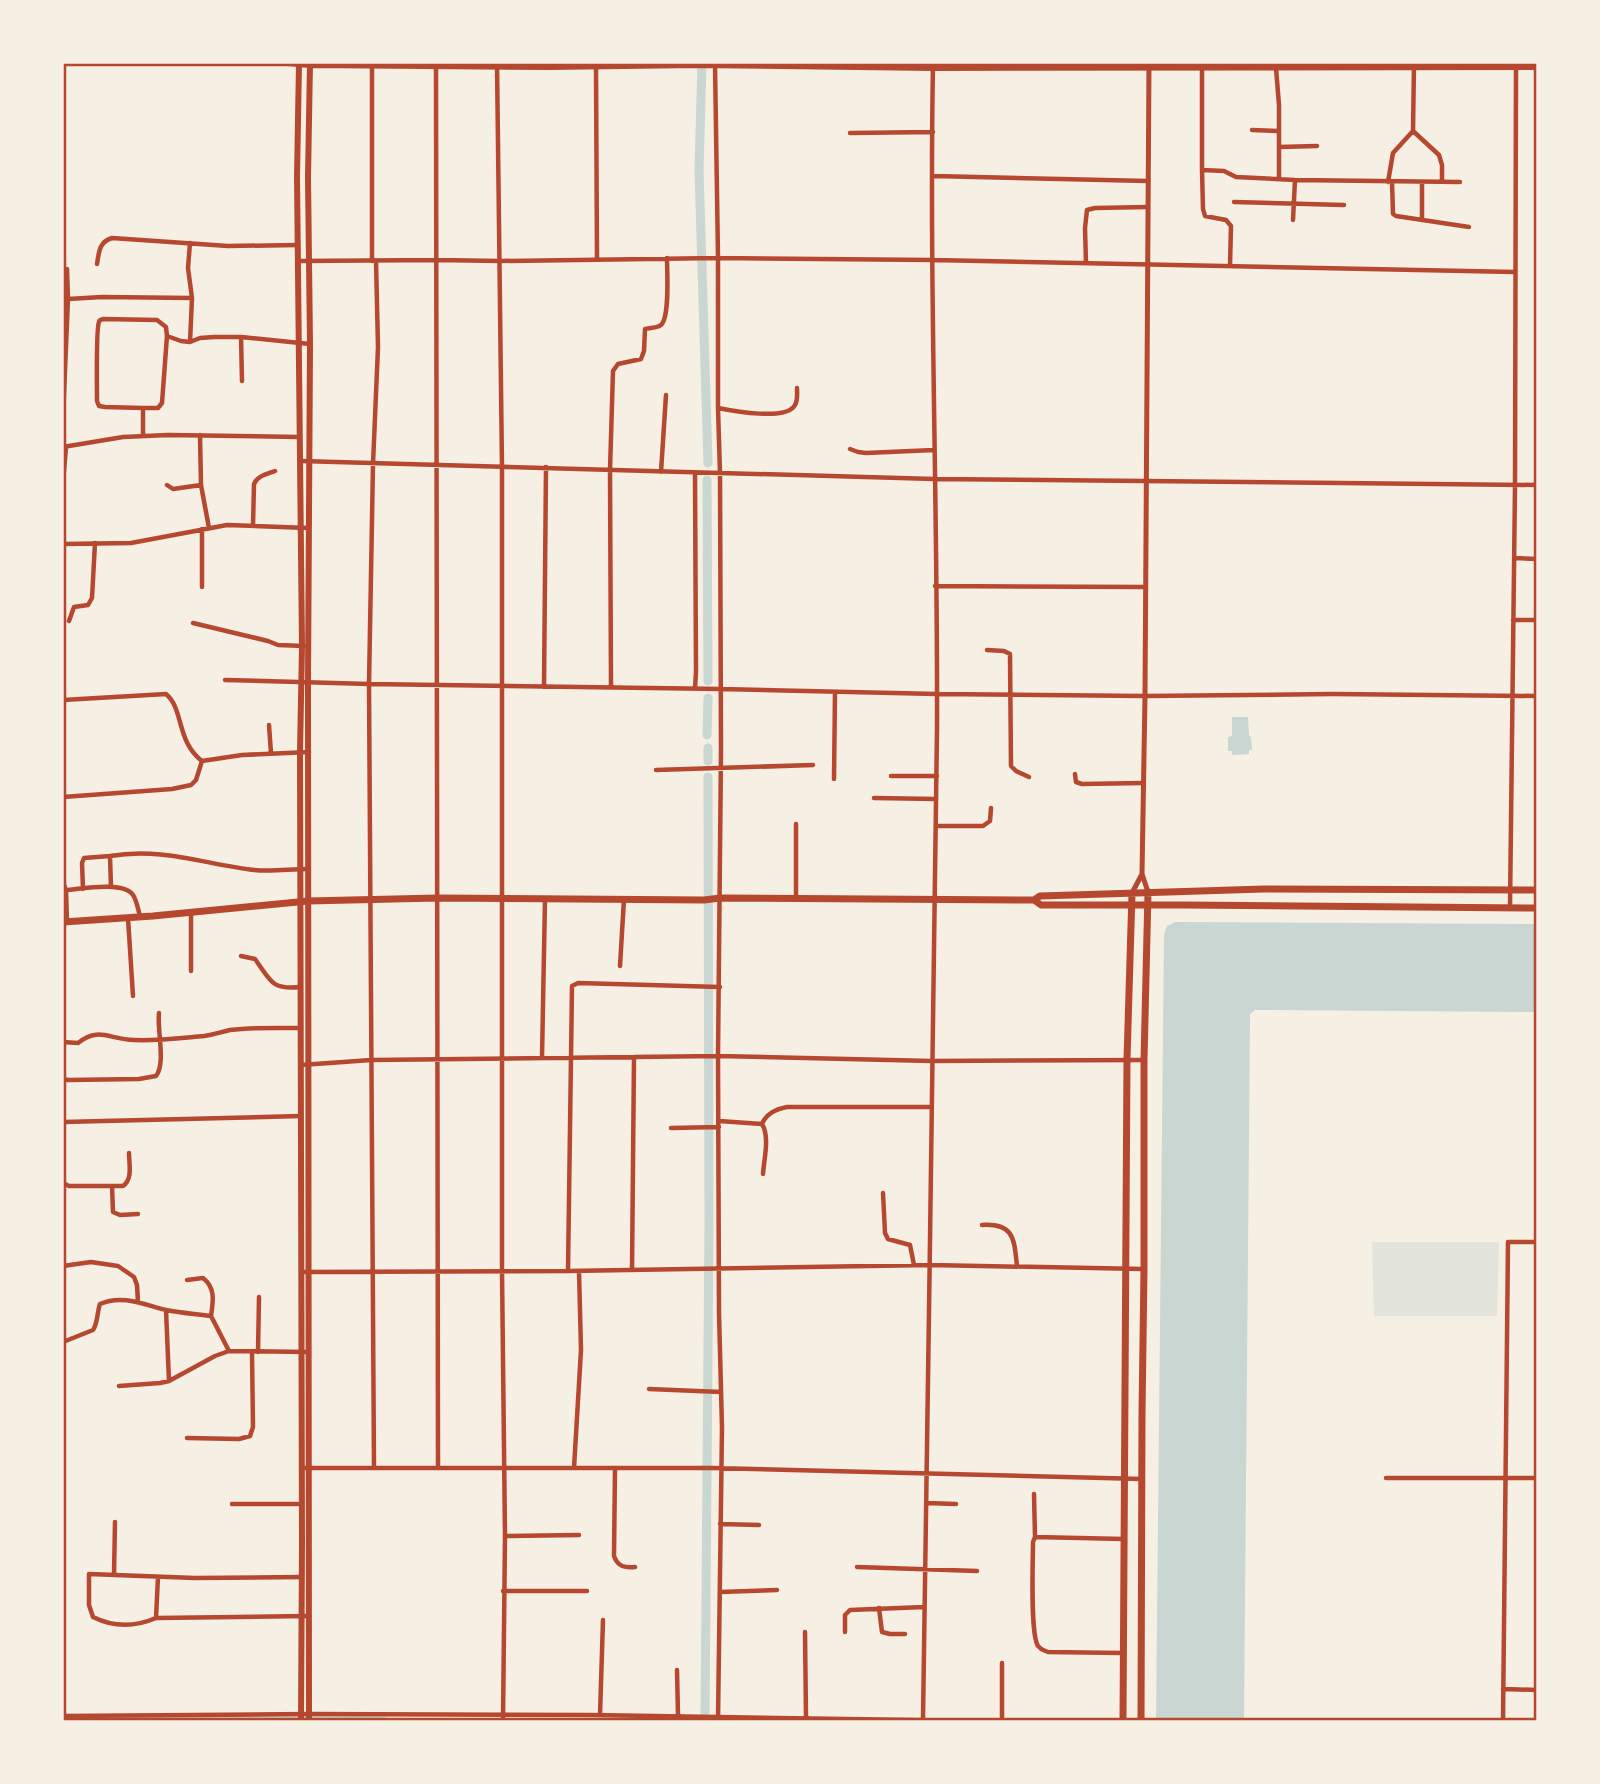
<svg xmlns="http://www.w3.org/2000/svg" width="1600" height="1784" viewBox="0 0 1600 1784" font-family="'Titillium Web',sans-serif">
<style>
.green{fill:#e2e4dc}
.water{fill:#c9d6d2}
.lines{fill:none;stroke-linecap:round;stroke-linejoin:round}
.canal{stroke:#c9d6d2;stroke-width:9}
.minor{stroke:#b5482f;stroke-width:4.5}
.tertiary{stroke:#b5482f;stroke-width:5}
.secondary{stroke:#b5482f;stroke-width:6}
.primary{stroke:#b5482f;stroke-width:7}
.neatline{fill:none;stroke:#b5482f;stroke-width:2.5}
</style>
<rect width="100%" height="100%" fill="#f6efe4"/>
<path class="green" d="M1372 1242H1499L1497 1316H1374Z"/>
<path class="water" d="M1232 717H1248L1249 736 1251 737 1252 750H1249V754L1232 755V751H1228V737L1232 736Z
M1175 922 1537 924V1012L1255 1010 1250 1014 1244 1721H1156L1164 934 1167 926Z"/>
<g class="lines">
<path class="canal" d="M702 63 699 170 708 463
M707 480 708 681
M707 735 708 698
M708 748V761
M63 1720 292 1719 384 1721
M705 1721 709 1226 708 777"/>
<path class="minor" d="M497 63 502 467V1271L505 1536 503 1721
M715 64 718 258V408L720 473 721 750 718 1056 719 1313 722 1428 718 1721
M436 66 438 1468
M596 67 597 259
M1202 68V170L1203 209 1205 216 1226 220 1231 226 1230 266
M1276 68 1279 105V179
M1252 130 1278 131
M1413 131 1439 155 1442 165V182
M850 133 933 132
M1279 147 1317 146
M1202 170 1224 171 1236 177 1295 180 1460 182
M933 176 1148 181
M1388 182 1393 153 1413 131 1414 63
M1392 182 1393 214 1396 216 1469 227
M1234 202 1344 205
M1293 220 1295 180
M1422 220V182
M190 243 188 268 192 298
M299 261 437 260 500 261 718 258 933 260 1515 272
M372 261V66
M1086 263 1085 228 1087 210 1095 208 1147 207
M97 264C99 252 99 242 112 238L228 246 298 245
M63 299H68L67 269
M241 337 242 381
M143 408H158L162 403 167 336
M718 408C733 411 787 421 795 405 798 400 797 393 797 388
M63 418 68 299 102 297 192 298 190 342
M200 435 201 485 209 528
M143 436V408L105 407 99 406 97 401C97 390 96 327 99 322 99 320 101 320 103 319L157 320 166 327 167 336 181 341 190 342 200 338 214 337H241L310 344
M63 447 123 437 168 435 300 437
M850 449 858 452 866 453 934 450
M301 461 934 479 1537 485
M64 471 66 447
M661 472 666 395
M167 485 173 489 201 485
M253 526 254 484C257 476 267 474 275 471
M202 529V587
M63 544 131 543 227 525 308 528
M1514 558 1537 559
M935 586 1145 587
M1513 620H1537
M69 621 74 607 88 605 92 598 95 543
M193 623 268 641 278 645 304 646
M987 650 1004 651 1010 654 1011 766 1016 771 1029 777
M225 680 369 684 721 689 937 694 1145 696 1334 694 1537 696
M544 687 546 467
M611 687 610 470 613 371 618 364 641 359 644 351 645 329C650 328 657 328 661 325 670 317 667 271 667 258
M695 688 696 672 695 473
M63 700 166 694C184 709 176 741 202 761L242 755 309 752
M269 725 271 753
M656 770 813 765
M1075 774 1076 782 1082 784 1143 783
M891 776H937
M834 779 835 692
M63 797 172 789 191 785 196 780 202 761
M874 798 936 799
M936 826H983L990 821 991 808
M63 882 66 890
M111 887 110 856C161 847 204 864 254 870 271 872 290 869 308 869
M83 889 82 863 84 858 110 856
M796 899V824
M1510 907 1515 485 1516 63
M191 913V971
M128 918 133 996
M67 921 66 890C81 889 123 881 133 895 137 901 138 910 140 916
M241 956 255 959C271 981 271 990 300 987
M620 966 624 899
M63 1042 78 1043C99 1026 110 1040 134 1040 157 1041 181 1038 204 1036 213 1035 221 1032 230 1030 253 1027 277 1028 301 1028
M542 1058 545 899
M301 1065 371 1060 718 1056 932 1061 1144 1060
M63 1079 68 1080 139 1079 156 1076C166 1063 157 1031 159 1013
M719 1121 762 1124C766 1114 776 1109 787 1107H932
M63 1122 301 1116
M762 1124C770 1137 764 1159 763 1174
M671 1128 719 1127
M63 1183 69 1186H123C133 1179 129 1164 129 1153
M112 1186 113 1212 120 1215 138 1214
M883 1193 885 1233 888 1239 910 1245 914 1265
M982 1225C1015 1223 1014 1240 1017 1266
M63 1266 91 1262 118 1266 134 1277 137 1285 138 1302
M632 1270 634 1057
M568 1271 572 986 578 983 720 987
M301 1272 568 1271 930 1265 1143 1269
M187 1280 203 1278C216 1288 213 1302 211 1316
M166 1310 169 1381
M63 1342 93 1330C98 1323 97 1312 100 1304 122 1294 145 1305 166 1310 181 1313 196 1314 211 1316L229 1351
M258 1352 259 1297
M119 1386 160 1383 169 1381 215 1356 229 1351 308 1352
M649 1389 721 1392
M187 1438 239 1439 250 1436 253 1427 252 1352
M301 1468H712L1142 1479
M374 1468 369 684 373 464 378 347 376 261
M574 1468 581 1350 579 1271
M615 1468 614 1556C618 1567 625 1568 635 1567
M1386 1478H1537
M1034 1494 1035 1537
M926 1503 956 1504
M232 1504H302
M720 1524 759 1525
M505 1536 579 1535
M857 1567 977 1571
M114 1575 115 1522
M302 1577 195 1578 89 1574V1605L93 1617C113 1627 135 1627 156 1618L309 1616
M503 1591H587
M720 1592 777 1590
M879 1608 882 1632 890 1634H905
M156 1618 158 1577
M805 1632 806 1718
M845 1632V1615L850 1610 924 1607
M1122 1653 1048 1652C1043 1650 1041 1650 1038 1646 1030 1634 1033 1560 1033 1542L1035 1537 1124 1539
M677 1670 678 1716
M1503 1689 1537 1690
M600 1715 603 1620
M63 1716 309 1714 592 1715 979 1721
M923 1719C926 1389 935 1059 937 729 938 507 929 285 933 63
M1002 1721V1663
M1503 1721 1508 1242H1537"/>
<path class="tertiary" d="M1148 892 1142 874 1145 696 1149 63
M1132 893 1142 874"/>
<path class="secondary" d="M288 63 310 65 549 67 697 65 933 68 1537 67
M299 63 297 177 302 646 300 752 302 1544 301 1721
M1475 63H1495
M309 1721 308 682 310 344 308 177 310 63"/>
<path class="primary" d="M1034 900 1041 905H1184L1537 908
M63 922 153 916 308 901 437 898 704 900 720 898 1034 900 1040 896 1264 889 1537 890
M1123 1721 1127 1059 1132 893
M1141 1721 1142 1414 1144 1269V1060L1148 892"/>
</g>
<rect width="1600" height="1784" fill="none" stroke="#f6efe4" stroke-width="130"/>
<rect x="65" y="65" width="1470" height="1654" class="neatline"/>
</svg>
